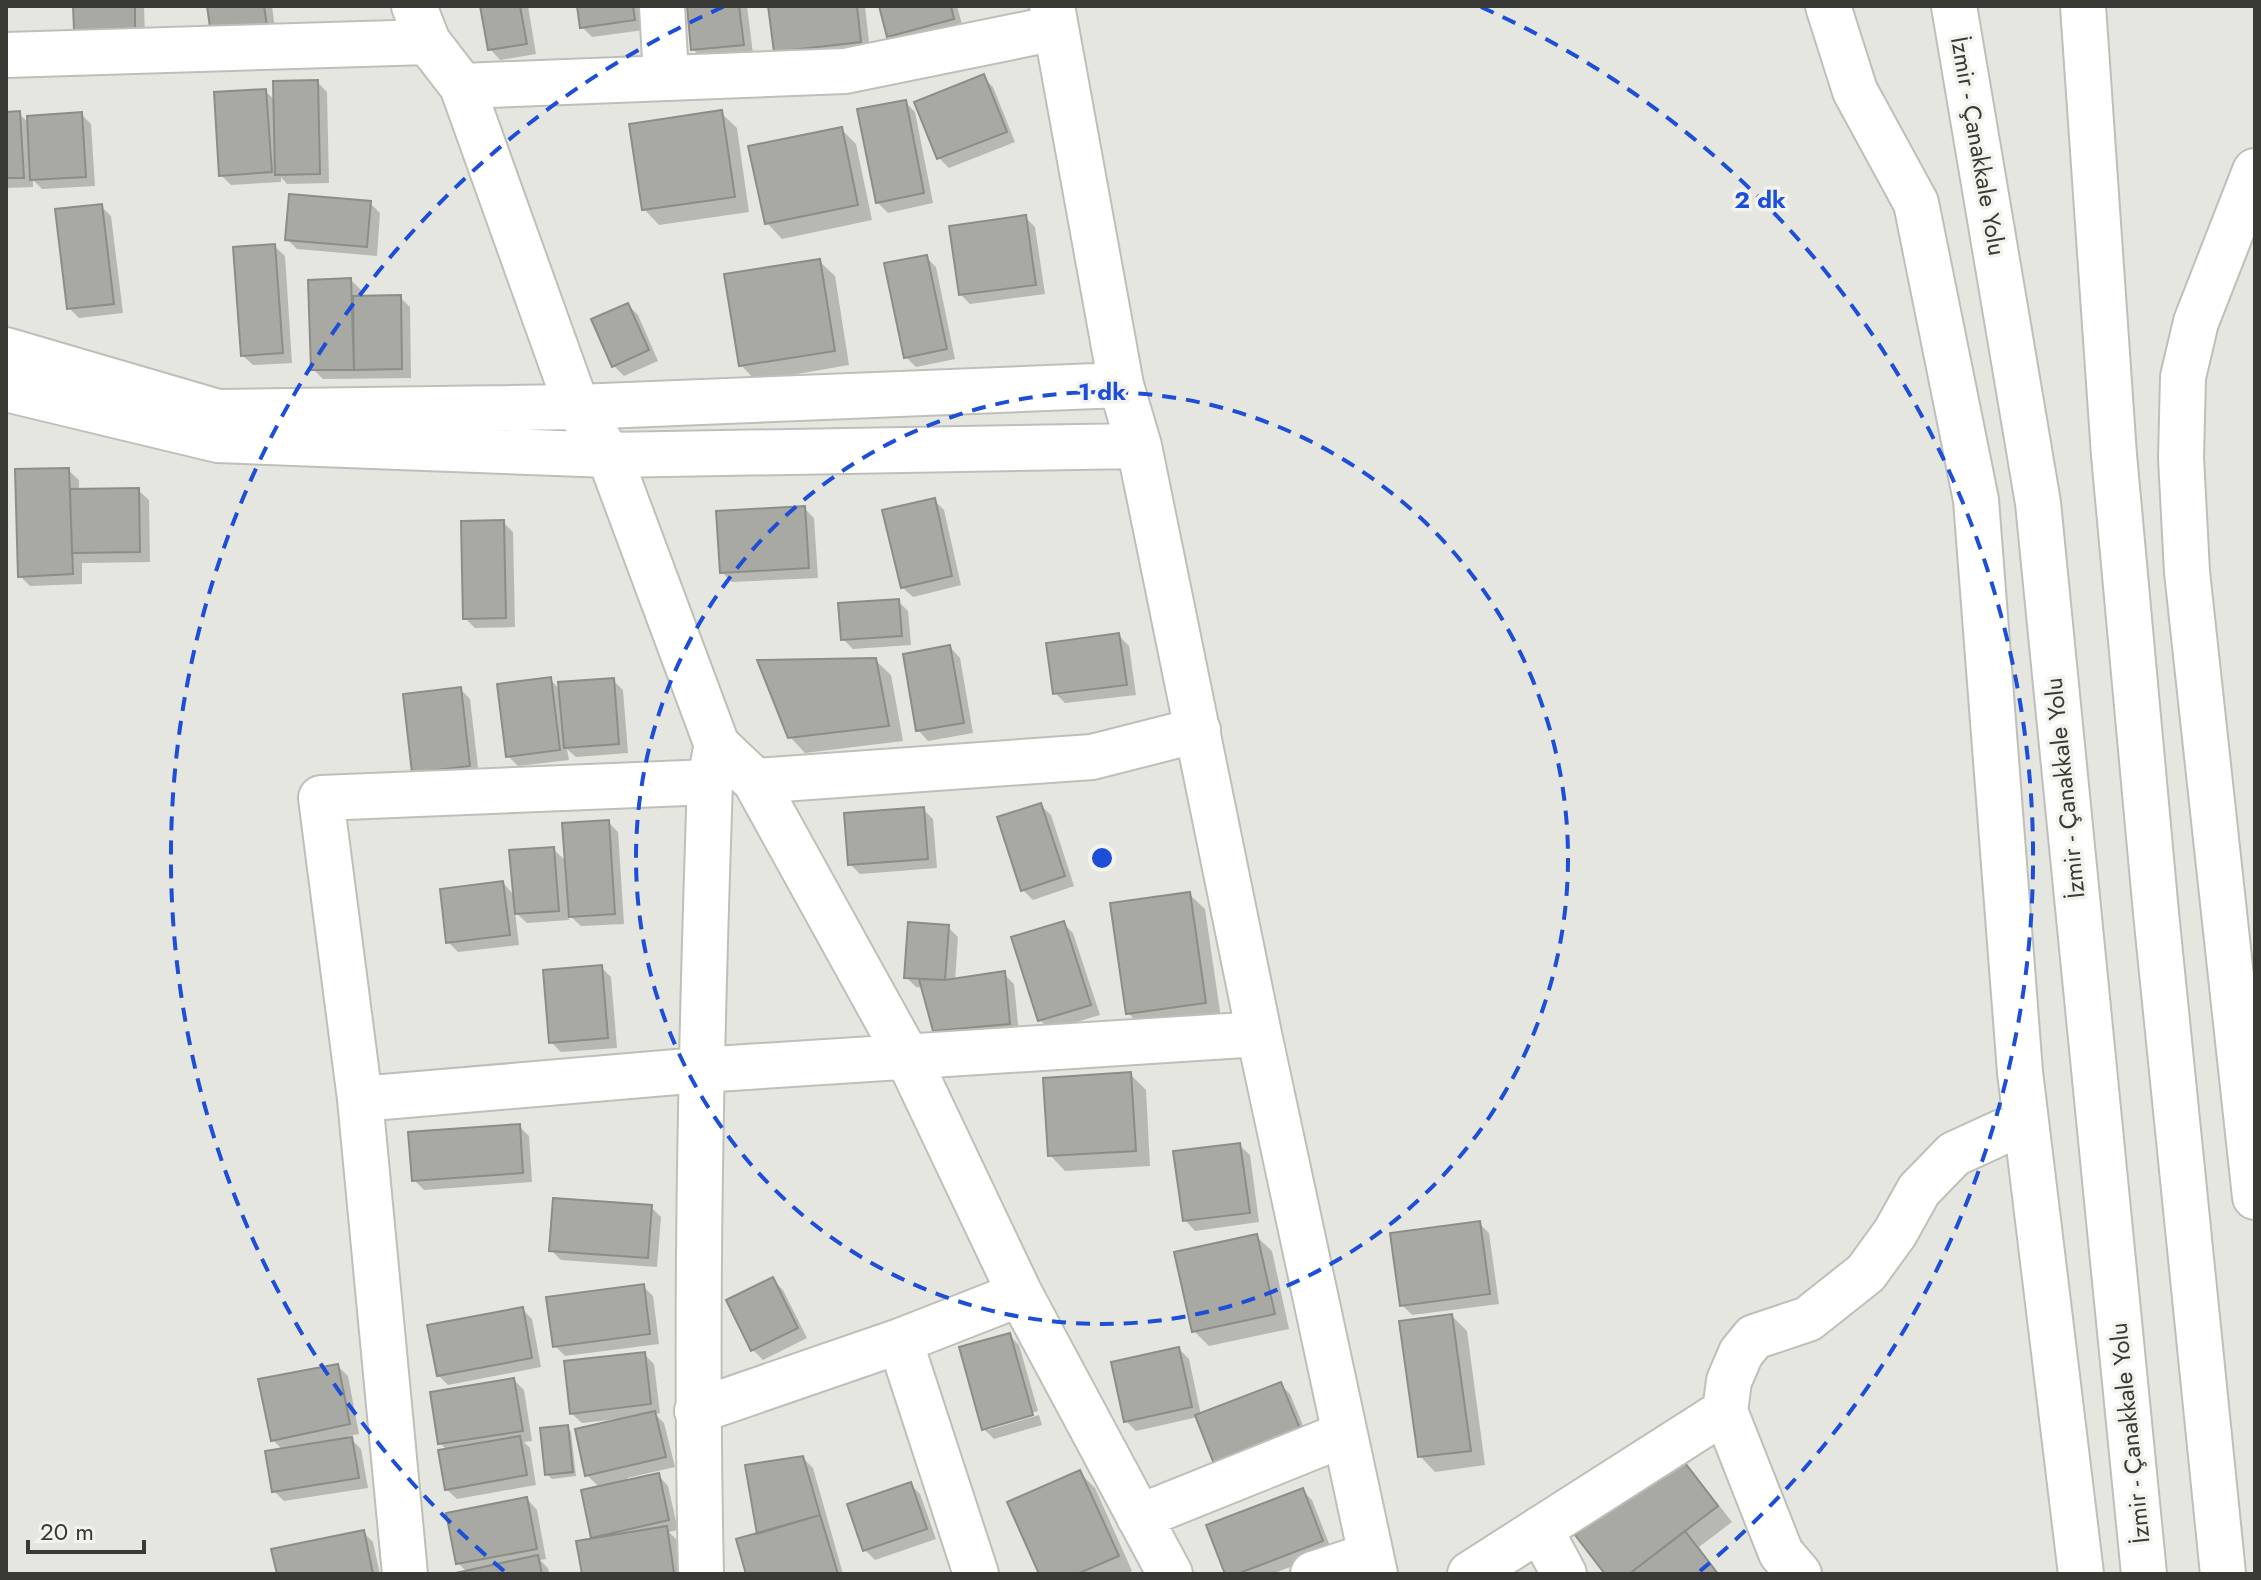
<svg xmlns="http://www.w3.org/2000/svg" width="2261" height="1580" viewBox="0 0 2261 1580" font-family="Jost,sans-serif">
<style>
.shadow{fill:#0003}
.building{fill:#a9a9a3;stroke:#8d8d88;stroke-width:2}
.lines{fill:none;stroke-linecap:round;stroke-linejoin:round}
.minor-casing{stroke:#bfbfb9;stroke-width:48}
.highway-casing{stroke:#bfbfb9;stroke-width:48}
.minor{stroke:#fff;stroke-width:44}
.highway{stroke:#fff;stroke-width:44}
.ring{fill:none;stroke:#1d4ed8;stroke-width:4;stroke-dasharray:14 10}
.labels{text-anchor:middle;stroke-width:7;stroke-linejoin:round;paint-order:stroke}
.street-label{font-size:24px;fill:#393936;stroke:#f3f3ed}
.centre{fill:#1d4ed8;stroke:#f3f3ed;stroke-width:4}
.ring-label{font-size:24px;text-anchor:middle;font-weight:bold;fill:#1d4ed8;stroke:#f3f3ed;stroke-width:7;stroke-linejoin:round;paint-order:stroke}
</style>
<rect width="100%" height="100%" fill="#e6e6e0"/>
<path class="shadow" d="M75 6H144L145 37 86 39 76 29Z
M209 6H272L276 36Z
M482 6H528L536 54 500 60 490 49Z
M579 6H641L644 30 592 37 582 27Z
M689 6H747L753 54 703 60 693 49Z
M770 6H865L870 52 786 61 776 51Z
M881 6H957L963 28 899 46 889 35Z
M983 77 993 87 1015 142 949 168 939 158Z
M317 82 327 92 329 183 287 184 281 177V182L231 185 221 175 265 91 276 101Z
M905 102 915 112 933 203 888 213 878 203Z
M721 113 737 128 749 212 659 225 644 209Z
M6 114H19L29 123 81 114 91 124 95 186 42 189 33 180V187L6 188Z
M841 129 856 144 872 220 782 239 767 223Z
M370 203 380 213 377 256 297 249 287 239Z
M101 206 111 216 123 313 79 318 69 308Z
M1025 217 1035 227 1045 294 970 304 960 294Z
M274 246 285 256 292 363 253 365 242 355Z
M926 257 936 267 955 359 916 367 906 357Z
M819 261 835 276 849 365 756 381 741 365Z
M351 280 361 290V298L400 297 410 307 411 378 323 379 313 369Z
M628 305 638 315 658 361 624 376 614 366Z
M68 470 79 480V491L138 490 149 500 150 562 82 563V584L30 586 20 576Z
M934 500 944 510 961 585 913 597 902 587Z
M804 508 814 518 818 578 732 582 722 572Z
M503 522 513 532 515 627 475 628 465 618Z
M898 601 908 611 911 645 853 649 843 639Z
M1119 636 1129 646 1136 695 1065 703 1055 693Z
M950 647 960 658 973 733 928 741 918 730Z
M875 660 891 675 903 741 805 753 790 737Z
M550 679 561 691 613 680 623 690 628 753 576 757 567 749 569 760 518 766 508 756Z
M460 689 470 699 479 776 414 772Z
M1040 805 1051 815 1074 886 1033 900 1023 890Z
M923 809 933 819 937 868 860 874 850 864Z
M608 822 618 832 624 924 581 926 568 914 569 920 527 923 515 912 519 945 458 952 448 942 503 883 515 896 553 849 567 862Z
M1189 894 1205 909 1221 1018 1143 1028 1128 1013Z
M1063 923 1073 933 1100 1015 1050 1030 1040 1020Z
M948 927 958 937 955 981 1004 974 1014 984 1019 1034 945 1041 935 1030 924 988 916 987 906 977Z
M601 967 611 977 617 1048 561 1052 551 1042Z
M1130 1074 1146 1090 1150 1166 1065 1171 1050 1155Z
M519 1126 529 1136 532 1182 424 1190 414 1180Z
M1239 1145 1250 1155 1259 1222 1195 1231 1185 1220Z
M651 1207 661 1217 657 1267 561 1260 551 1250Z
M1479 1223 1489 1233 1499 1304 1412 1315 1402 1305Z
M1256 1236 1272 1251 1289 1329 1209 1346 1194 1331Z
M773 1280 783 1290 807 1338 763 1360 753 1350Z
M643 1286 653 1296 659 1344 565 1356 555 1346Z
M522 1309 532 1319 541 1367 448 1385 438 1375Z
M1452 1316 1467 1331 1485 1465 1435 1472 1420 1456Z
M1009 1335 1019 1345 1038 1411 988 1426V1430L1039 1415 1042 1425 994 1439 984 1429Z
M1179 1349 1189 1359 1201 1415 1280 1384 1290 1394 1309 1440 1198 1417 1136 1431 1126 1421Z
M644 1354 654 1364 660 1413 655 1414 664 1423 675 1467 627 1478 628 1482 658 1475 668 1486 678 1530 669 1532 676 1539 682 1574H584L578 1542 593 1539 583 1492 600 1488 587 1475 617 1421V1419L582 1423 571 1413Z
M338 1366 348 1376 359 1434 348 1436 361 1449 368 1488 284 1501 274 1491 283 1450 273 1440Z
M514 1380 524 1390 532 1441 524 1442 530 1448 536 1485 457 1499 446 1489 447 1450 440 1443Z
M567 1427 571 1432 576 1476 552 1479 547 1474Z
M1679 1457 1694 1473 1732 1522 1699 1547 1719 1574H1607Z
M803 1458 813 1468 843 1574H749L759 1535Z
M1080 1473 1095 1488 1132 1571 1126 1574H1041Z
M910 1484 920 1494 936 1539 875 1560 865 1550Z
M1302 1490 1312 1500 1332 1551 1272 1574H1228Z
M527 1499 537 1510 546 1559 540 1560 548 1568 549 1574H461L468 1573 458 1563Z
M363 1532 373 1542 380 1574H279Z"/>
<path class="building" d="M73 6H135V28L74 30Z
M207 6H264L267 26 211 34Z
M480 6H520L527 44 488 50Z
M577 6H633L635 20 580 28Z
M687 6H739L744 45 691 50Z
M768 6H857L861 42 774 52Z
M879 6H951L954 19 887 37Z
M984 74 1007 132 937 159 914 102Z
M318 80 320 174 275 175 273 81Z
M266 89 272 172 219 176 214 92Z
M906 100 924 193 876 203 857 109Z
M722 110 735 197 642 210 629 124Z
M20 111 24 178H6V112Z
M82 112 86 177 30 180 27 116Z
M842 127 858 205 765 224 748 146Z
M289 194 371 201 367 247 285 240Z
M102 204 114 304 67 309 55 209Z
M1026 215 1036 285 959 295 949 226Z
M275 244 283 353 241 356 233 247Z
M927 255 947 349 904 358 884 263Z
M820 259 835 351 739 366 724 274Z
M351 278 354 370H311L308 280Z
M401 295 402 369 354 370 353 296Z
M628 303 649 350 612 367 591 319Z
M69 468 73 574 18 577 15 469Z
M139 488 140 552 72 553 70 489Z
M935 498 952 576 901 588 882 510Z
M805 506 809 568 720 573 716 511Z
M504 520 506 618 463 619 461 521Z
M899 599 902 636 841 640 838 603Z
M1119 633 1127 685 1053 694 1046 643Z
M950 645 964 723 916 731 903 654Z
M876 658 889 726 788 738 757 660Z
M551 677 560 750 506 757 497 684Z
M614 678 619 744 564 748 558 682Z
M461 687 470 766 412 773 403 694Z
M1041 803 1065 876 1021 891 997 817Z
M924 807 928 859 848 865 844 813Z
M609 820 615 914 569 917 562 823Z
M554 847 559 911 515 914 509 850Z
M503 881 510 935 446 943 440 889Z
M1190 892 1206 1003 1126 1014 1110 903Z
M1064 921 1091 1005 1038 1021 1011 937Z
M908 922 949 925 945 980 904 978Z
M602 965 608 1038 549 1043 543 970Z
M1005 971 1010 1024 933 1031 919 979 945 980Z
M1131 1072 1136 1151 1048 1156 1043 1078Z
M520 1124 523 1173 412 1181 408 1132Z
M1240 1143 1250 1213 1183 1221 1173 1151Z
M553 1198 652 1205 648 1258 549 1251Z
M1480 1221 1490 1294 1400 1306 1390 1233Z
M1257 1234 1275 1314 1192 1332 1174 1252Z
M773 1277 798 1328 751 1351 726 1300Z
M644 1284 650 1334 553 1347 546 1297Z
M523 1307 532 1358 437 1376 427 1325Z
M1452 1314 1471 1451 1418 1457 1399 1321Z
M1010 1333 1033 1415 982 1430 959 1347Z
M1179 1347 1192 1407 1124 1422 1111 1362Z
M645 1352 651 1404 570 1414 564 1361Z
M338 1364 350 1424 271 1441 258 1379Z
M514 1378 523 1431 438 1444 430 1392Z
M1281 1382 1300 1429 1214 1464 1195 1415Z
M655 1411 666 1457 585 1476 575 1429Z
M568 1425 573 1472 545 1475 540 1428Z
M520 1436 527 1475 445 1490 438 1450Z
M352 1437 359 1478 272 1492 265 1451Z
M1679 1455 1718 1506 1629 1574H1605L1575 1535Z
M803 1456 820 1515 757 1534 745 1465Z
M1080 1470 1119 1556 1077 1574H1039L1007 1502Z
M659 1473 669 1520 591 1538 581 1490Z
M911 1482 927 1529 863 1551 847 1504Z
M1303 1488 1323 1541 1237 1574H1225L1206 1525Z
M527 1497 537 1549 456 1564 446 1513Z
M820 1515 838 1574H746L736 1539Z
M667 1526 674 1573 582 1574 576 1541Z
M364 1530 373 1574H277L271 1549Z
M1685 1531 1718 1574H1629Z
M538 1555 542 1574H451Z"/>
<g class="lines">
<defs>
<path id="minor" d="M414 6 428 42 462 86 577 407 609 455 717 745 755 781 908 1058 1020 1294 1170 1574
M662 6 666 77
M1052 6 1121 385 1139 446 1259 1034 1375 1574
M1828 6 1855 91 1916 203 1976 500 2020 1072 2081 1574
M6 55 428 42
M462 86 845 71 1056 28
M2255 171 2196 322 2183 377 2181 458 2187 572 2255 1197
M6 350 218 412 577 407 1121 385
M6 389 218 440 609 455 1139 446
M755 781 1092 757 1198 730
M360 1099 700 1070 1259 1034
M900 1341 976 1574
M697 1411 900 1341 1020 1294
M1139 1517 1345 1434
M1540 1529 1564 1574
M405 1574 360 1099 321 798 710 782
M701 1574C695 1310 701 1046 710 782L715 753
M1313 1574 1371 1555
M1470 1574 1725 1411
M1799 1574 1781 1553 1725 1411 1729 1381 1741 1353 1754 1337 1808 1319 1866 1273 1895 1233 1919 1190 1954 1154 2002 1132 2027 1129"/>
<path id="highway" d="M1954 6 2038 503 2144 1574
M2083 6 2114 455 2156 913 2223 1574"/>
</defs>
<use href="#minor" class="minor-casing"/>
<use href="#highway" class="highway-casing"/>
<use href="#minor" class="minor"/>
<use href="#highway" class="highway"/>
</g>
<g class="ring">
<circle cx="1102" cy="858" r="466"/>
<path d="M504 1571A931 931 0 0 1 723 7M1481 7A931 931 0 0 1 1700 1571"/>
</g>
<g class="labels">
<g class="street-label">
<text transform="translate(1978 146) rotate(80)" y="8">İzmir - Çanakkale Yolu</text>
<text transform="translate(2065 788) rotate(-96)" y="8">İzmir - Çanakkale Yolu</text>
<text transform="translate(2130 1433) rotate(-96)" y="8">İzmir - Çanakkale Yolu</text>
</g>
</g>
<circle cx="1102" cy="858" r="12" class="centre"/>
<g class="ring-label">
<text x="1760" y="208">2 dk</text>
<text x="1102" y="400">1 dk</text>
</g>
<rect width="2261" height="1580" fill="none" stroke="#393936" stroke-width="16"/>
<path d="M28 1540v12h116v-12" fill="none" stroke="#393936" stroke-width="4"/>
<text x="40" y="1540" font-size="24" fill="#393936" stroke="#f3f3ed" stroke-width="6" paint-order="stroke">20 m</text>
</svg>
